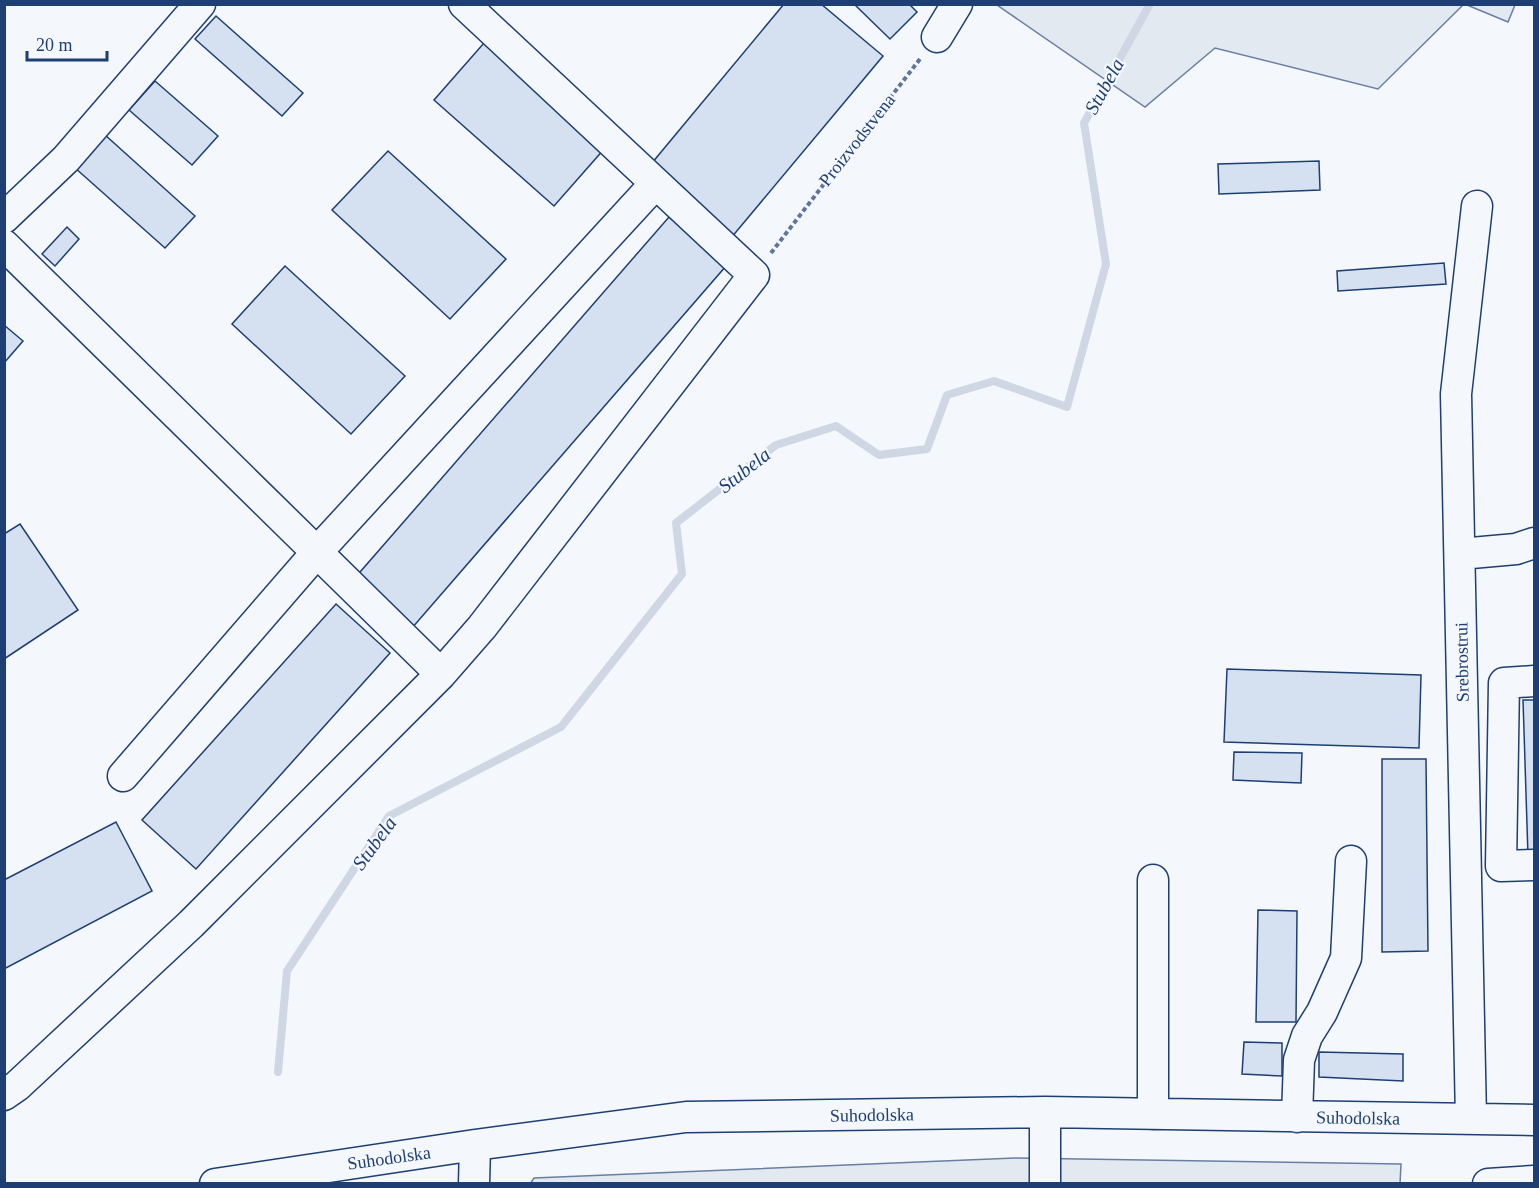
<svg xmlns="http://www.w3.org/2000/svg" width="1539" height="1188" viewBox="0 0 1539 1188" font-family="Georgia,serif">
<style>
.green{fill:#e3e9f0;stroke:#687fa3;stroke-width:1.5}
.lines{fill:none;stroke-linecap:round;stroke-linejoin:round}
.stream{stroke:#cfd7e4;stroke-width:8}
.building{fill:#d5e0f0;stroke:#1d3f73;stroke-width:1.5}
.minor-casing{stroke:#1d3f73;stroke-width:33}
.path{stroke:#5e769c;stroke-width:4;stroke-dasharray:4.5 3;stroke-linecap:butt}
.minor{stroke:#f4f7fb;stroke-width:30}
.labels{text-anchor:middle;stroke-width:4.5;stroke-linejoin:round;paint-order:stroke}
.street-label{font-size:18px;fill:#1d3f73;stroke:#f4f7fb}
.water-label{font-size:20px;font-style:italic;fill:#1d3f73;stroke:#f4f7fb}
</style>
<rect width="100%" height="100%" fill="#f4f7fb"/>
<path class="green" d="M997 5H1463L1378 89 1215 48 1145 107Z
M1467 5H1515L1508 22Z
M1015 1158 1401 1164 1400 1184H530L534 1178Z"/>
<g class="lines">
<path class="stream" d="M278 1072 287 971 389 816 561 727 682 574 676 523 776 445 836 426 879 455 927 449 947 395 994 381 1067 407 1106 264 1084 123 1150 4"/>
</g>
<path class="building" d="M784 4H821L883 56 731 238 647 169Z
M854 4H909L917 12 890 39Z
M216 16 303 93 282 116 195 39Z
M484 43 605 148 554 206 434 100Z
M155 81 218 136 192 165 129 110Z
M104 134 195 216 165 248 74 167Z
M388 151 506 259 450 319 332 210Z
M1319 161 1320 190 1219 194 1218 164Z
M669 217 726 266 412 628 354 579Z
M67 227 79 239 55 266 42 254Z
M1444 263 1446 284 1338 291 1337 271Z
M285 266 405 376 351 434 232 324Z
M4 325 23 341 4 363Z
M20 524 78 610 4 659V534Z
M336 604 390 653 196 869 142 820Z
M1227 669 1421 675 1419 748 1224 742Z
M1523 700H1534V856H1528Z
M1234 752 1302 753 1301 783 1233 780Z
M1382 759H1426L1428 951 1382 952Z
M116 822 152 891 4 969V880Z
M1258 910 1297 911 1296 1022H1256Z
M1244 1042 1282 1043V1076L1242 1074Z
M1319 1052 1403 1054V1081L1319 1077Z"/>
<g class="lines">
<defs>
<path id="minor" d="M937 37 957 4
M4 218 66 159 200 4
M4 245 441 674
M1460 554 1516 549 1534 543
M1534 681 1504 683 1501 866 1534 865
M123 776 317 552 655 184
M1153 880V1114
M4 1095 17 1086 191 924 441 674 482 627 754 275 464 4
M1045 1112V1184
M1297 1117 1299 1060 1307 1036 1322 1012 1346 958 1351 861
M1471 1119 1456 394 1477 206
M215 1184 475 1145 686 1117 1045 1112 1534 1120
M474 1184 475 1145
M1488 1184 1534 1181"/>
</defs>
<use href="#minor" class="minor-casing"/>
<path class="path" d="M771 253 920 59"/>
<use href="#minor" class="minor"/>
</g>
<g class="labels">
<g class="street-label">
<text transform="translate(857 140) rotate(-52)" y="6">Proizvodstvena</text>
<text transform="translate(1462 662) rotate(-91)" y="6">Srebrostrui</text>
<text transform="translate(872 1115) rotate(-1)" y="6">Suhodolska</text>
<text transform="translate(1358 1118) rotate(1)" y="6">Suhodolska</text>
<text transform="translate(389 1158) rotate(-8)" y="6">Suhodolska</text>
</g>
<g class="water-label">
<text transform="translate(1104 86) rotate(-61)" y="7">Stubela</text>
<text transform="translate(744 470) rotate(-38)" y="7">Stubela</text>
<text transform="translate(374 843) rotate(-54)" y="7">Stubela</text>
</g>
</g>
<rect width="1539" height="1188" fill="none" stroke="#1d3f73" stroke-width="12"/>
<path d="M27 51v9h80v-9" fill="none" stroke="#1d3f73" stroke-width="3"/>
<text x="36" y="51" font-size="18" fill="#1d3f73" stroke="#f4f7fb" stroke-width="4.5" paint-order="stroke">20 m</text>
</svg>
